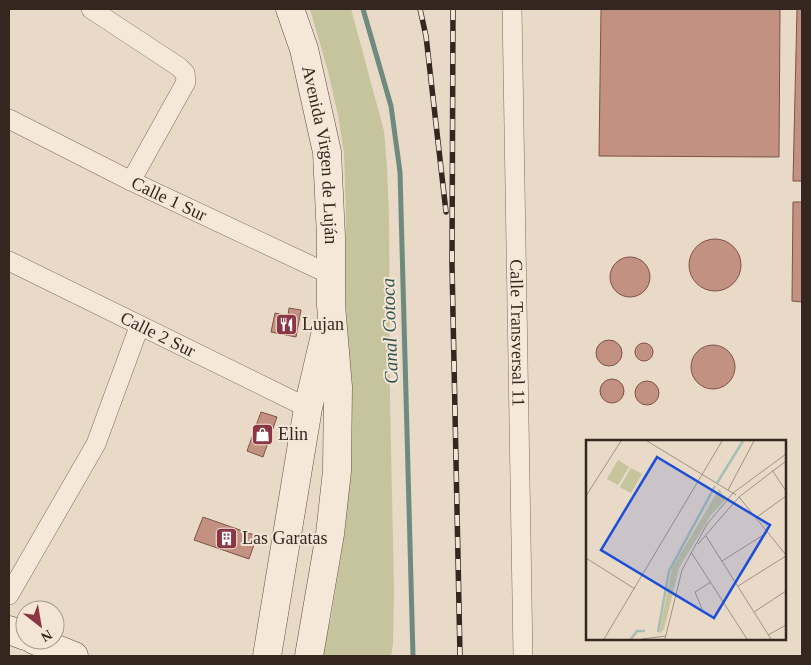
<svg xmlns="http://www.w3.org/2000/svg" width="811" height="665" viewBox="0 0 811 665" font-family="Georgia,serif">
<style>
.green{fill:#c6c49c}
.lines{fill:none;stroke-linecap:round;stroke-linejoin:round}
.stream{stroke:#6f8b7f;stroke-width:5}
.building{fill:#c39181;stroke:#7f5347}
.street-casing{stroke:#836b5e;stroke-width:20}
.secondary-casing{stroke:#654d41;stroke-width:29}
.street{stroke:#f5e8d9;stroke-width:19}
.secondary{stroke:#f5e8d9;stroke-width:28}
.rail-casing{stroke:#352720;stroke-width:5.5}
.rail{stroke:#f2e5d6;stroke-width:4;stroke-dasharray:11;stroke-linecap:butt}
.labels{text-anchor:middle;stroke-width:4;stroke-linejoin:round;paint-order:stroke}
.street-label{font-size:18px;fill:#352720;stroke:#f2e5d6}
.poi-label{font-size:18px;fill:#352720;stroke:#f2e5d6;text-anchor:start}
.water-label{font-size:19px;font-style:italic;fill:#31534b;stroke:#f2e5d6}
.inset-river{fill:none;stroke:#a8beb3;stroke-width:2.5}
.inset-road{fill:none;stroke:#a19284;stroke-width:1}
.view{fill:#1d4ed8;fill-opacity:0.15;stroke:#1d4ed8;stroke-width:2.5}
.inset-edge{fill:none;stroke:#352720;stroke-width:2.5}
</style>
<rect width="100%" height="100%" fill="#e9d9c7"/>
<path class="green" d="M310 9H351L384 131 387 166 389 217 390 399 394 591 393 644 391 656H320L331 618 345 532 348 346 344 269 346 215 344 153 338 115 328 71Z"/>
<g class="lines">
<path class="stream" d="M363 9 391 106 400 172 413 656"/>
</g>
<path class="building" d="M601 9H780L779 157 599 156Z
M797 9H802V181H793Z
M793 202H802V302L792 301Z
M689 265a26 26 0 1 1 52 0a26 26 0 1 1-52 0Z
M610 277a20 20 0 1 1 40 0a20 20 0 1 1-40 0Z
M289 308 301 310 296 337 271 332 275 313 288 316Z
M596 353a13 13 0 1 1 26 0a13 13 0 1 1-26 0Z
M635 352a9 9 0 1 1 18 0a9 9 0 1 1-18 0Z
M691 367a22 22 0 1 1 44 0a22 22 0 1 1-44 0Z
M600 391a12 12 0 1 1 24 0a12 12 0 1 1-24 0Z
M635 393a12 12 0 1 1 24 0a12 12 0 1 1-24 0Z
M261 412 277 417 263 457 247 451Z
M203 517 257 536 249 559 194 540Z"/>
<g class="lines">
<defs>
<g id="street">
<path d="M91 9 179 67 185 73 186 82 131 181"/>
<path id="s1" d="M512 9 523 656"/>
<path id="s2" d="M9 119 131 181 331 275"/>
<path id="s3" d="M9 261 308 408"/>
<path d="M9 595 96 444 139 327"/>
</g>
<g id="secondary">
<path id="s4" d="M290 9 304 49 327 152 331 237V305L338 387 337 471 330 534 309 656"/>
<path d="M9 630 25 636"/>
<path d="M34 640 74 656"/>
<path d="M267 656 308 408 326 331"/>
</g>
</defs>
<use href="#street" class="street-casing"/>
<use href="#secondary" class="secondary-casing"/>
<use href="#street" class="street"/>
<use href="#secondary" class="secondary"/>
<defs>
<path id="rail" d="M420 9 426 36 446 212
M453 9 452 265 460 656"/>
</defs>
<use href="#rail" class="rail-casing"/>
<use href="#rail" class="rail"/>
</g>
<defs>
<symbol id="restaurant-square" viewBox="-11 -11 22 22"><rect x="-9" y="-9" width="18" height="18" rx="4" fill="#8b3545" stroke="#f2e5d6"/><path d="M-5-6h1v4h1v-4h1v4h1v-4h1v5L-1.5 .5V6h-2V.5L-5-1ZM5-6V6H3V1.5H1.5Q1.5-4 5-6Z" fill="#fff"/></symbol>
<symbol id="shop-square" viewBox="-11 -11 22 22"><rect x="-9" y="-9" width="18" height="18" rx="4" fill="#8b3545" stroke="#f2e5d6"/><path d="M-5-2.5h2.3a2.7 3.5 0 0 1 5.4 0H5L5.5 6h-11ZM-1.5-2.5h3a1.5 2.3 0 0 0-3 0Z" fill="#fff"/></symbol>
<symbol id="building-square" viewBox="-11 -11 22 22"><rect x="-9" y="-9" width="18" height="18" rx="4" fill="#8b3545" stroke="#f2e5d6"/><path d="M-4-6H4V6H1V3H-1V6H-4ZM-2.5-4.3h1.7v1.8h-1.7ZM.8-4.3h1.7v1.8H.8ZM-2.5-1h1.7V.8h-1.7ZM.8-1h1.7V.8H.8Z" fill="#fff"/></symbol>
</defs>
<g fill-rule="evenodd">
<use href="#restaurant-square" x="274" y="312" width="25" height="25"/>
<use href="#shop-square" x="250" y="422" width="25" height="25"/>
<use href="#building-square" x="214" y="526" width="25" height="25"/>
</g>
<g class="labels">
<g class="street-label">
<text dy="6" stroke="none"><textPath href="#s4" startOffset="150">Avenida Virgen de Luján</textPath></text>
<text dy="6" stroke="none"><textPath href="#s2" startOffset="179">Calle 1 Sur</textPath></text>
<text dy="6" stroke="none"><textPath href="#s1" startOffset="324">Calle Transversal 11</textPath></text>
<text dy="6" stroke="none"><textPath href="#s3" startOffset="166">Calle 2 Sur</textPath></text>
</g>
<g class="poi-label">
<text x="302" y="330">Lujan</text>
<text x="278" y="440">Elin</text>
<text x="242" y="544">Las Garatas</text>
</g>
<g class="water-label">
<text transform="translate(389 331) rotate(-92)" y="7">Canal Cotoca</text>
</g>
</g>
<g transform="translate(586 440)">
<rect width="200" height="200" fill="#e9d9c7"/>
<path d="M32 20 43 27 32 45 21 39ZM45 28 56 34 45 53 34 47ZM133 49 140 59 125 75 93 128 78 189 73 194 86 128Z" fill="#c6c49c"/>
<path class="inset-river" d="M131 43 157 1M72 192 83 131 129 46M45 199 51 191H59"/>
<path class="inset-road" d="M61 1 150 55M186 30 200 51M142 50 168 1M0 56 35 1M153 57 200 115M171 77 200 56M120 96 185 199M112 104 153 57 200 21M105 112 161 199M0 118 49 149M136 121 182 92M152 146 200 116M116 169 109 152 125 142M168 172 200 151M182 195 200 185M18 199 136 1M56 199 80 196M79 199 96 130 121 84 147 53 200 14"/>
<path class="view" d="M71 17 184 85 128 178 15 110Z"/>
<rect width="200" height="200" class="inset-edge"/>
</g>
<rect width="811" height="665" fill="none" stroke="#352720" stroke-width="20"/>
<g transform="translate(40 625) rotate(149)"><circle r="24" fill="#f2e5d6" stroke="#a6998d"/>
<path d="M0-4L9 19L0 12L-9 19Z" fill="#8b3545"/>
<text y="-8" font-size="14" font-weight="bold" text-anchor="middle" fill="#352720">N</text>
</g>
</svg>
